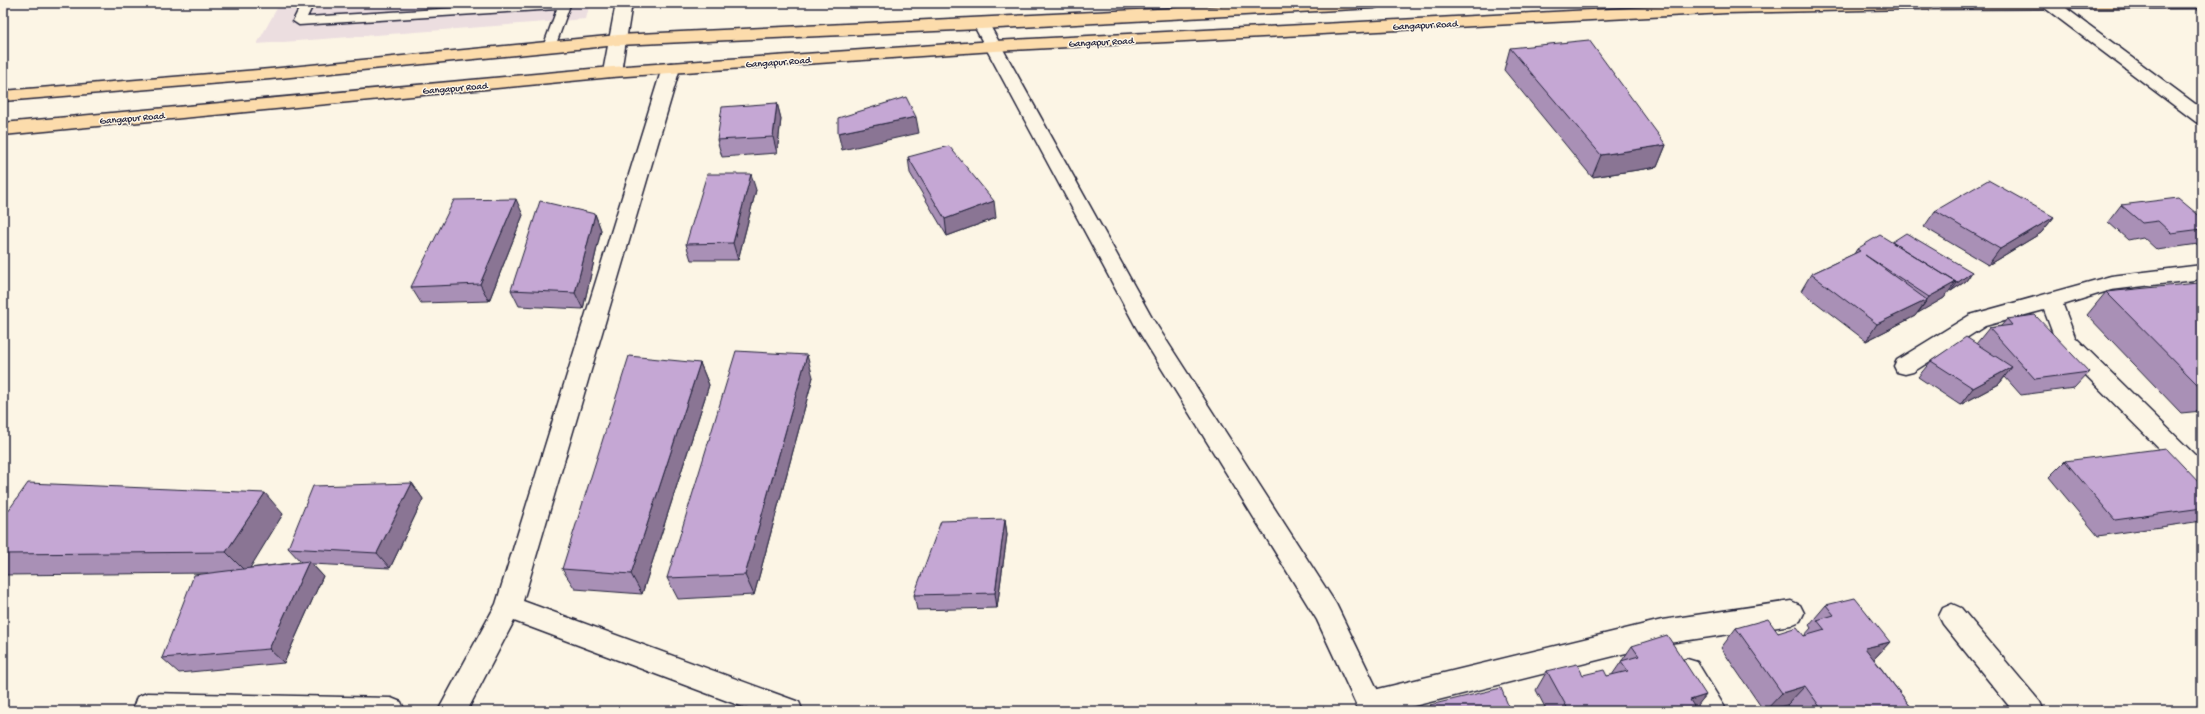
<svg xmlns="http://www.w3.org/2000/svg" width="2205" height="714" viewBox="0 0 2205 714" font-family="'Gochi Hand',sans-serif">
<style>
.built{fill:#ecdee0}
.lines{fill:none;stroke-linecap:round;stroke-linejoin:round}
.lane-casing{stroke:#22223b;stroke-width:3}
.street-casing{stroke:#22223b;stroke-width:3}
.secondary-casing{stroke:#22223b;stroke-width:3}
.primary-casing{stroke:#22223b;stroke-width:3}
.lane{fill:#fcf5e5;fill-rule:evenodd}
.street{fill:#fcf5e5;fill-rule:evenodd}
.secondary{fill:#fcf5e5;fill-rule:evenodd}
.primary{fill:#fcdcac;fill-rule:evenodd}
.wall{fill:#a990b6;stroke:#22223b}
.shaded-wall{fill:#8a7594;stroke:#22223b}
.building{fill:#c5a7d4;stroke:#22223b}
.labels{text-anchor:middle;stroke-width:3;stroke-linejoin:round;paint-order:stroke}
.far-street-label{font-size:10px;fill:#22223b;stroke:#fcf5e5}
</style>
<rect width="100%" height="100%" fill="#fcf5e5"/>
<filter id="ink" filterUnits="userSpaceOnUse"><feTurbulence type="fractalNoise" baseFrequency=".025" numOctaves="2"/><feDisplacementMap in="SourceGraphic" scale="8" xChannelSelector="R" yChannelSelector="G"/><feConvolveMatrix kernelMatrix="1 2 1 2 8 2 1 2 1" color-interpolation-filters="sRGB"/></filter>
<g filter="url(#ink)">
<path class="built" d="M280 3H590L586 19 257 44Z"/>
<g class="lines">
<defs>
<path id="lane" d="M302 3H314L307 17 538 3H569L570 5 555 47 549 51 543 47 557 9 299 25 293 21Z"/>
<path id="street" d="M616 3H632L621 72 618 76H606L603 72Z
M2044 3H2059L2202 109V124L2196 122 2045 8 2043 5Z
M671 63 677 64 680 68 523 601 799 702 803 711H754L514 621 467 711H438L496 604 662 68 665 64Z
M2202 265V279L2111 290 2063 305 2075 337 2202 462V487L2194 484 2058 347 2044 310 1985 326 1913 372 1905 374 1897 372 1894 366 1897 360 1970 315 2111 276Z
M1791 601 1800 605 1804 613 1800 621 1791 625 1662 644 1394 711H1359L1356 704 1360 695 1370 691 1662 620Z
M1952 604 1961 608 2040 702 2044 711H2013L1943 624 1939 616 1943 608Z
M1687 659 1697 662 1727 711H1697L1673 671 1677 662Z
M147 693 391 698 401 702 405 711H132L137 697Z"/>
<path id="secondary" d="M981 19 987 20 989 24 1152 318 1336 604 1380 695 1384 704V711H1356V704L1317 620 1136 327 973 24 975 20Z"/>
<path id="primary" d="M1283 3H1382L1380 6 1374 8 981 29 618 45 270 79 3 101V91L270 69 618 35Z
M1726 3H2202V8L1910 9 1726 13 994 51 612 77 3 135V123L612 67 994 41Z"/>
</defs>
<use href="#lane" class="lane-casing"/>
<use href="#street" class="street-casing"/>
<use href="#secondary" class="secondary-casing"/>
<use href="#primary" class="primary-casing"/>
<use href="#lane" class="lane"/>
<use href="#street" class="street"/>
<use href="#secondary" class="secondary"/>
<use href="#primary" class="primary"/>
</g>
<path class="wall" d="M1510 48 1666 145 1657 167 1592 177 1504 70Z
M777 103 781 119 777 153 722 157 717 140Z
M908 157 996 218 947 236 910 173Z
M756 190 738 260H691L686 244Z
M2121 205 2202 218V240L2198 244 2157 250 2143 237 2128 240 2108 222Z
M1935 211 2054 217 2041 233 1988 265 1924 227Z
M595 214 601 230 583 309 519 306 511 290Z
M523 215 489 301 421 303 411 287Z
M1892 242 1972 272 1966 281 1951 291 1949 290 1944 298 1917 313 1915 316 1866 341 1801 291 1811 274 1854 254 1857 249Z
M2202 286V411L2181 413 2087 315 2106 292Z
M2007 319 2089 372 2074 388 2021 395 2005 377 1999 384 1960 405 1918 377 1931 361 1976 344 1989 328 2001 326Z
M700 363 709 385 642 594 575 589 562 569Z
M813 377 754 595 678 599 667 578Z
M2202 447V455L2198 450Z
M2065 461 2202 486V521L2098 536 2049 477Z
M412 483 423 499 390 568 312 564 323 576 284 663 179 673 162 658 208 573 3 575V518L283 514 249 568 301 562 288 548Z
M1005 519 1007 535 997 608 917 610 914 595Z
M1826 605 1890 642 1874 659 1914 711H1791L1787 705 1764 711 1721 648 1736 628 1804 636 1811 628 1809 625Z
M1632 646 1706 695 1695 708 1697 711H1547L1536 690 1547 671 1583 675 1607 676 1612 675Z
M1430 705H1508L1505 711H1428Z"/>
<path class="shaded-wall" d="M777 103 781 119 777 153 773 137Z
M916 117 919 133 842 150 838 133Z
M1666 145 1657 167 1592 177 1601 155Z
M751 174 756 190 738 260 733 243Z
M516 199 523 215 489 301 480 284Z
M994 201 996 218 947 236 945 219Z
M595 214 601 230 583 309 575 293Z
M2054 217 2041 233 1988 265 2000 249Z
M1972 272 1966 281 1951 291 1957 283Z
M1956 282 1944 298 1918 313 1929 297Z
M1927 300 1915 316 1866 341 1877 324Z
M807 355 813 377 754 595 745 575Z
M700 363 709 385 642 594 631 574Z
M2012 367 1999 384 1960 405 1973 388Z
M412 483 423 499 390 568 377 553Z
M265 493 283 514 247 573 226 552Z
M1005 519 1007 535 997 608 995 593Z
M309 561 323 576 284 663 269 649Z
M1890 642 1871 662 1865 648Z
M1805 686 1787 705 1765 711 1782 693Z
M1706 695 1693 711 1690 700Z
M1508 705 1505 711H1502Z"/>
<path class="building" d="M1589 40 1666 145 1601 155 1510 48Z
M906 97 916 117 838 133V118Z
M777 103 773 137 717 140 722 107Z
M949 146 994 201 945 219 908 157Z
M707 174H751L733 243 686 244Z
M1988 180 2054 217 2000 249 1935 211Z
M2178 198 2202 218V229L2171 233 2158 221 2142 223 2121 205Z
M516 199 480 284 411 287 454 200Z
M540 201 595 214 575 293 511 290Z
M1906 233 1972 272 1957 283 1892 242Z
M1880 235 1956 282 1929 297 1865 255 1927 300 1877 324 1811 274 1860 251 1857 249Z
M2198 283 2202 286V389L2106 292Z
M2035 315 2089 372 2035 379 1989 328 2012 325 2007 319Z
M1966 337 2012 367 1973 388 1931 361Z
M736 351 807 355 745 575 667 578Z
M629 356 700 363 631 574 562 569Z
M2166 448 2202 486V508L2115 520 2065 461Z
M28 483 265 493 226 552 3 554V518Z
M412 483 377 553 288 548 313 486Z
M1005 519 995 593 914 595 941 521Z
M309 561 269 649 162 658 194 575Z
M1855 598 1890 642 1865 648 1914 711H1823L1805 686 1782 693 1736 628 1768 619 1778 633 1797 627 1804 636 1825 630 1817 620 1834 615 1826 605Z
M1667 635 1706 695 1690 700 1697 711H1569L1547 671 1577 664 1583 675 1604 670 1607 676 1628 671 1621 661 1639 656 1632 646Z
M1501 688 1508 705 1502 711H1433L1430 705Z
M1938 709 1939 711H1931Z"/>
</g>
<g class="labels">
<g class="far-street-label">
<text transform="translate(1425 24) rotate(-3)" y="4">Gangapur Road</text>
<text transform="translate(1101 41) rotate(-3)" y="4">Gangapur Road</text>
<text transform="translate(778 61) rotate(-4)" y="4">Gangapur Road</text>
<text transform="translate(455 87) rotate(-5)" y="4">Gangapur Road</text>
<text transform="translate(132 117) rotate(-5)" y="4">Gangapur Road</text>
</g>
</g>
<rect width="2205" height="714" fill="none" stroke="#fcf5e5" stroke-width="16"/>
<rect x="8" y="8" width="2189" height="698" fill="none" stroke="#22223b" stroke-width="1.5" filter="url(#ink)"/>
</svg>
